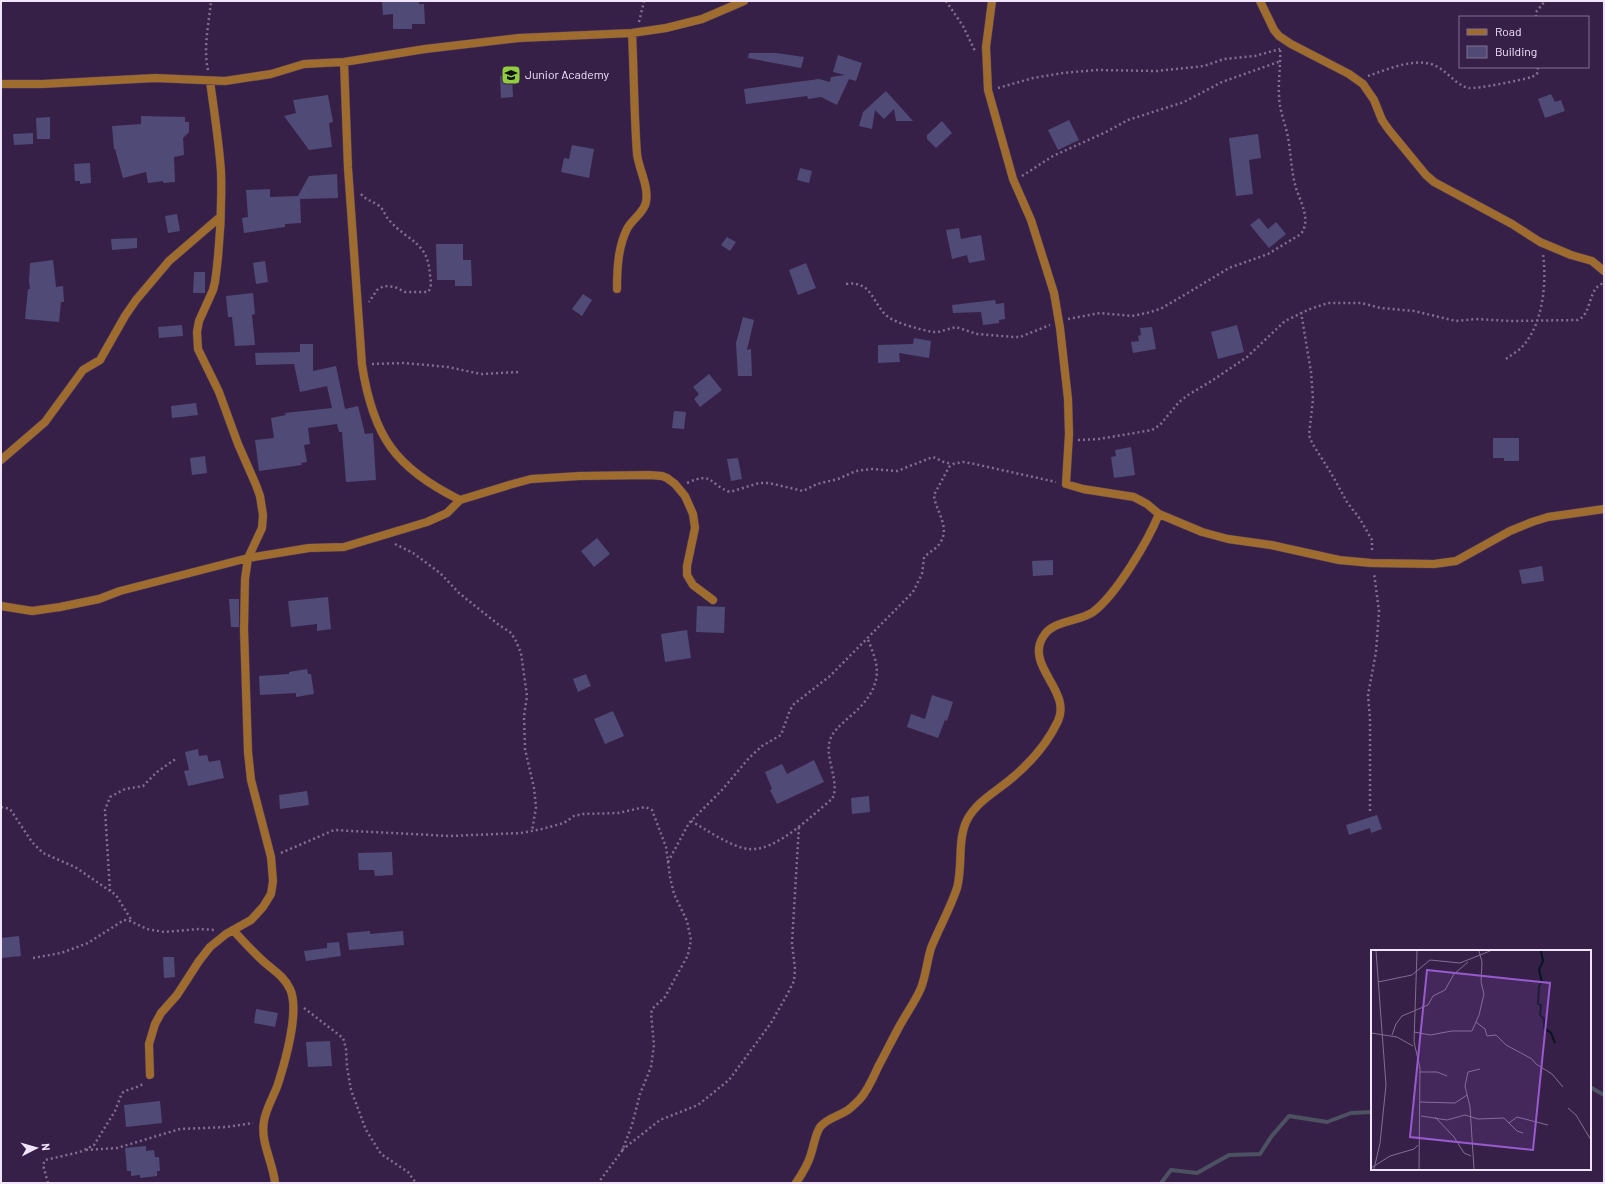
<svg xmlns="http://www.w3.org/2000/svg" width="1605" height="1184" viewBox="0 0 1605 1184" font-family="Barlow,sans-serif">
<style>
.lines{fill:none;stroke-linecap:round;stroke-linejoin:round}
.stream{stroke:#4d5263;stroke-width:4}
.building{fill:#504a76}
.street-casing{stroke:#513b60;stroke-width:9}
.path{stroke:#826f90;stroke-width:2.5;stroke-dasharray:2 3;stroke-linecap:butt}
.street{stroke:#9e6c2e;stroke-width:8}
.labels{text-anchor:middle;stroke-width:3.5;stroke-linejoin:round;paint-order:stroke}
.poi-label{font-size:12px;fill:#f1e4fd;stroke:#372047;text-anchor:start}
.inset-river{fill:none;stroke:#071421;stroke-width:2}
.inset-road{fill:none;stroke:#816e90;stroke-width:1}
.view{fill:#985ace;fill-opacity:0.15;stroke:#985ace;stroke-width:2}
.inset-edge{fill:none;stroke:#f1e4fd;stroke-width:2}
</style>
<rect width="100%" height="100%" fill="#372047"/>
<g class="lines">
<path class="stream" d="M1590 1087 1604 1095
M1161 1183 1171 1170 1197 1173 1229 1155 1260 1154 1271 1137 1289 1116 1327 1122 1351 1113 1372 1112"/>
</g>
<path class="building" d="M382 1H419V4H424L425 24H412V29H393V14L383 15Z
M749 53H776L804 57 801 68 748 58Z
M838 55 862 63 856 81 849 79 837 105 821 97 808 99 807 96 746 104 744 89 819 79 830 82 831 77 845 75 833 72Z
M500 76H512L513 97 501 98Z
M886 91 913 121H896L894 109 884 119 875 110 872 129 859 126 863 112Z
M1551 94 1555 102 1561 100 1565 111 1545 118 1538 99Z
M328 95 333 122 329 123 332 147 309 150 284 116 296 113 293 100Z
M141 116 185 117V122H189V132L183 138 184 155 174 157 175 182 163 183V181L148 183 146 172 123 178 115 149H114L112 126 141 124Z
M50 117V139H37L36 118Z
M1069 120 1079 140 1058 150 1048 130Z
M942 121 952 133 936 148 927 139V135Z
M33 133V144L14 145 13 134Z
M1258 134 1261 158 1249 160 1253 194 1236 196 1229 138Z
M572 145 594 149 589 178 561 172 564 158 569 159Z
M90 163 91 183 80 184V181H75L74 164Z
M800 168 812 171 809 183 797 180Z
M337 174 338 198 300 199 301 223 285 224V227L244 233 242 218 248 217 246 190 270 189V197L298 196 309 176Z
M177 214 180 231 168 233 165 216Z
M1259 218 1268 229 1276 222 1286 234 1269 248 1250 225Z
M959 228 961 239 981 235 985 260 969 263 967 255 952 259 946 230Z
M727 237 736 242 730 251 721 245Z
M137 238V248L112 250 111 239Z
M436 244H463V260H471L472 286H455V280H437Z
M53 260 56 287 63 286 64 302H61L59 322 25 319 28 289H30L29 281 30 263Z
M265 261 268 282 256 284 253 263Z
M806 263 816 288 798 295 789 270Z
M194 272H205V293H193Z
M253 293 255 314 252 315 255 345 235 346 232 317H228L226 296Z
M583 294 592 300 582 316 572 309Z
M995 300 996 304 1004 303 1005 319 999 320V323L983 325 981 312 953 313 952 305Z
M743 317 754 320 747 350 751 349 752 376H738L736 343Z
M182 325 183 336 159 338 158 327Z
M1237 325 1244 352 1218 359 1211 332Z
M1152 327 1156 349 1133 353 1131 342 1139 341 1138 336 1141 335 1140 328Z
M914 338 931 341 929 358 899 353 900 362 878 363V345L913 344Z
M300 344H313V371L336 366 345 409 358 406 365 434 373 433 376 480 346 482 342 432H339L337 424 308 428 310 444 304 445 307 462 301 463 302 465 259 471 255 440 274 438 271 418 286 415 285 413 332 408 327 386 300 392 294 364 256 365 255 353 300 352Z
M709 374 722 390 700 407 694 399 699 394 693 387Z
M196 403 198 415 172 418 171 406Z
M674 411 686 412 684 429 672 428Z
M1493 438H1519V461H1504V458H1493Z
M1131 447 1135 475 1114 478 1111 457 1116 456 1115 450Z
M205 456 207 473 192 475 190 458Z
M738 458 742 479 731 481 727 459Z
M597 538 610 554 594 567 581 551Z
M1053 560V575L1033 576 1032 561Z
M1542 566 1544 581 1522 584 1519 570Z
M328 597 331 629 317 631V624L291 627 288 601Z
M229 599H239V627H231Z
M697 606 725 607 724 633 696 632Z
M687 630 691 658 665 662 661 634Z
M307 669 308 674H311L314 694 296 697V693L260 695 259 676 289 674V672Z
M586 674 591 686 578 692 573 679Z
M932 695 953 702 947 721 945 720 938 738 907 727 911 714 925 719Z
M613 711 624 736 605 744 594 719Z
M198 749 199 756 207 755 209 762 220 760 224 778 188 786 184 771 189 770 185 752Z
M814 760 824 782 777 804 770 790 772 789 765 772 782 764 787 774Z
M307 791 309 805 280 809 279 795Z
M869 796 870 812 852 814 851 798Z
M1377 815 1382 829 1371 833 1370 828 1349 835 1346 825Z
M392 852 393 875 375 876 374 870H359L358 853Z
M370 931V934L403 931 404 945 349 950 347 933Z
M19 936 21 956 1 958V938Z
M339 942 341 956 306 961 304 951 327 948V943Z
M163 957H174L175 977 164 978Z
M256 1009 278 1013 275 1027 254 1023Z
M330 1041 332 1066 308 1067 306 1042Z
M160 1101 162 1123 126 1127 124 1105Z
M146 1146V1151L154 1150 155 1157H159L160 1171H157V1176L140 1178V1175L131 1176V1171H127L125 1148Z"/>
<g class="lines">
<defs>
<path id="street" d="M992 1 986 47 988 90 1013 179 1031 220 1054 293 1060 328 1068 399 1069 434 1066 484 1083 489 1134 497 1147 504 1159 514 1171 519 1202 532 1228 539 1271 545 1339 560 1371 563 1434 564 1456 561 1510 531 1532 522 1548 517 1604 509
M1260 1 1274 30 1279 36 1291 44 1349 74 1363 84 1374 100 1382 120 1389 130 1426 175 1434 182 1512 224 1540 242 1571 255 1592 261 1604 271
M344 62 348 168 362 365C373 436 395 468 460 500
M1 84H42L155 78 225 81 271 74 304 64 344 62 425 49 519 38 632 33 666 28 702 19 744 1
M617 289C617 269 618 247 627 229 632 219 644 213 646 202 649 186 639 170 637 154 634 114 634 73 632 33
M1 460 45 422 83 370 100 360 125 316 136 300 169 261 220 217
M1 606 32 611 60 607 99 599 120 591 248 558 309 548 344 547 427 522 447 513 460 500 509 485 531 479 580 476 649 475 662 476 667 478 675 484 685 496 693 514 695 528 687 566V575L693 585 713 600
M233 930C243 941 252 951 263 961 273 970 284 976 290 989 300 1010 285 1062 278 1084 274 1096 266 1108 264 1121 260 1142 273 1162 275 1183
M150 1075 149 1044 155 1024 161 1013 177 995 199 961 210 947 226 934 251 920 263 907 271 894 273 881 271 857 251 780 248 752 244 629 245 579 248 558 262 528 263 515 260 496 256 485 238 444 219 392 198 349 197 332 199 321 213 290 215 282C220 246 222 208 221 172 219 141 214 111 210 81
M796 1183C802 1174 808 1165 811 1154 814 1145 815 1135 820 1127 827 1118 839 1116 848 1110 852 1107 856 1103 860 1099 868 1090 873 1078 878 1067 885 1054 892 1040 899 1027 906 1014 915 1002 921 988 926 975 927 961 931 948 939 928 950 909 957 888 963 866 957 840 967 820 977 801 997 791 1012 778 1030 763 1048 742 1058 721 1072 691 1025 666 1043 637 1052 620 1079 622 1093 612 1116 595 1148 541 1159 514"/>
</defs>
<use href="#street" class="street-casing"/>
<path class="path" d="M946 1 963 26 975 51
M1536 17V12L1545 1
M639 22 644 1
M208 70C203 48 209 23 211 1
M1368 76C1389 69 1421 54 1441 69 1450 75 1458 86 1469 88 1478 89 1521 80 1532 77L1537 74 1538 67
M998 88 1033 78 1063 73 1096 70 1157 71 1204 66 1224 59 1255 56 1280 49
M1022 176 1053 156 1106 132 1128 120 1184 102 1222 82 1281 61
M361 194C366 200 372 201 378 205 384 209 385 216 389 220 408 242 428 241 430 275 431 281 432 287 428 292H405L395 287 384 286 377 290 369 302
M846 284C872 280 872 303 887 316 897 324 920 329 932 332H938L956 327 977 334 1014 337H1020L1050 325
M1301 312 1311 372 1313 399 1309 435 1312 443 1331 473 1347 502 1360 519 1372 540V553
M1068 319 1100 313 1132 316 1147 313 1160 309 1181 297 1229 268 1268 254 1301 234C1311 220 1301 203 1296 188 1291 171 1291 154 1288 137 1285 123 1279 109 1279 95 1278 80 1281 65 1280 49
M1506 359C1511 355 1517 352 1521 348 1543 326 1547 283 1543 254
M372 364 404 363 448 367 481 374 520 372
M1078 440 1099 439 1152 430 1160 425 1179 402 1188 395 1213 380 1247 357 1285 321 1310 309 1328 303H1361L1381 308 1414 311 1456 321 1475 319 1511 321 1578 320C1593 313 1587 288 1604 283
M687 483C714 471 708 484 730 492L759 483H769L803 491 817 484 838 479 856 471 872 469 897 471 933 457 944 462 952 464
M395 544 413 553 440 573 459 593 499 625 510 632 515 639 521 653 527 696 524 716 525 749 534 788 536 807 532 831
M1 807 10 809 32 842 43 853 75 867 116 895 132 921
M1370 811V719L1368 695 1376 652 1379 611 1374 573
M691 821C705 829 733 848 749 849 776 852 812 815 832 799 841 783 824 758 830 740 833 731 840 726 847 719 864 705 881 687 876 663 874 654 870 645 867 637
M281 853 334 830 450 836 521 833 542 829 564 823 574 816 583 814 618 813 645 807 652 810 666 847 670 877 674 894 687 921 691 940 688 955 672 984 665 997 653 1008 651 1013 654 1045 651 1067 640 1094 632 1125 622 1151 598 1183
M668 862 689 823 722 790 749 758 762 746 781 735 790 710 794 704 830 676 913 592 922 574 924 558C928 552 936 550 940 543 951 527 935 510 934 495L949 467 953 464 963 462 970 463 1056 482
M110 891 105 810 110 797 125 789 143 786 157 772 177 758
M33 958 61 953 88 943 124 920 130 921 147 929 164 932 199 929 215 930
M304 1008 343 1038 346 1049 347 1067 351 1090 366 1130 381 1154 408 1172 416 1183
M86 1150 117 1148 180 1129 227 1127 253 1123
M622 1150 660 1120 698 1105 729 1080 771 1023 788 993 794 981 795 969 792 943 799 826
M48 1183 43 1165 45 1160 80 1152 94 1145 115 1111 122 1093C129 1088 137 1089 144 1083"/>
<use href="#street" class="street"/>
</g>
<defs>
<symbol id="school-square" viewBox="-11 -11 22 22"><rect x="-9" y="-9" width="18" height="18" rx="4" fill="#91cd3f" stroke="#372047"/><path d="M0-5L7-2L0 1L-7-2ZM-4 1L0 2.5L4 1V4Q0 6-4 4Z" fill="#111"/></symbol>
</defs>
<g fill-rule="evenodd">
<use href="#school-square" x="500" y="64" width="22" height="22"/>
</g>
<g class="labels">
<g class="poi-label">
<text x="525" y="79">Junior Academy</text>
</g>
</g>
<g transform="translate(1371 950)">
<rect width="220" height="220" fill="#372047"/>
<path class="inset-river" d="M170 1 172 11 168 20 171 32 168 36 167 54 170 55 169 65 173 69V78L180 83 184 93"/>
<path class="inset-road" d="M46 1 43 92 49 118 48 219M7 32 41 25 59 10 89 13 119 1M105 72 114 79 116 86 125 85 135 95 161 109 165 114 181 124 192 137M43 82 59 85 81 81H101L108 65 113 44 110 32 111 12 108 1M0 83 26 87 42 96M21 85 25 74 31 66 57 55 62 46 74 40 83 24 97 12M49 122H66L76 126M49 152 84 153 96 145M197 158 205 165 220 190M50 166 76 170 94 165 107 169 133 168 146 181 152 183M64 167 83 187 93 203 100 206M138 173 146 167 177 175M0 218 19 206 43 199 47 195M3 219 9 193 15 135 5 1M103 219 99 157 94 136 97 122 109 119"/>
<path class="view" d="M56 20 179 33 162 200 39 187Z"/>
<rect width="220" height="220" class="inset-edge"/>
</g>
<rect width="1605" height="1184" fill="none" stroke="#f1e4fd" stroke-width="4"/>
<rect x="1459" y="16" width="130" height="52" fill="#372047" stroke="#816e90"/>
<rect x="1467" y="29" width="20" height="6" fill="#9e6c2e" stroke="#816e90"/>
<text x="1495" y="36" font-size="12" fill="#f1e4fd">Road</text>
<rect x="1467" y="46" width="20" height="12" fill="#504a76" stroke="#816e90"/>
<text x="1495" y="56" font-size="12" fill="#f1e4fd">Building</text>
<g transform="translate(36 1148) rotate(84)" stroke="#372047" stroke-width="3" paint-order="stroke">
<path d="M0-3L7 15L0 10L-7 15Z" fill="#f1e4fd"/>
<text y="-6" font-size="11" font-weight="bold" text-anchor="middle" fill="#f1e4fd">N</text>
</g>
</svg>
